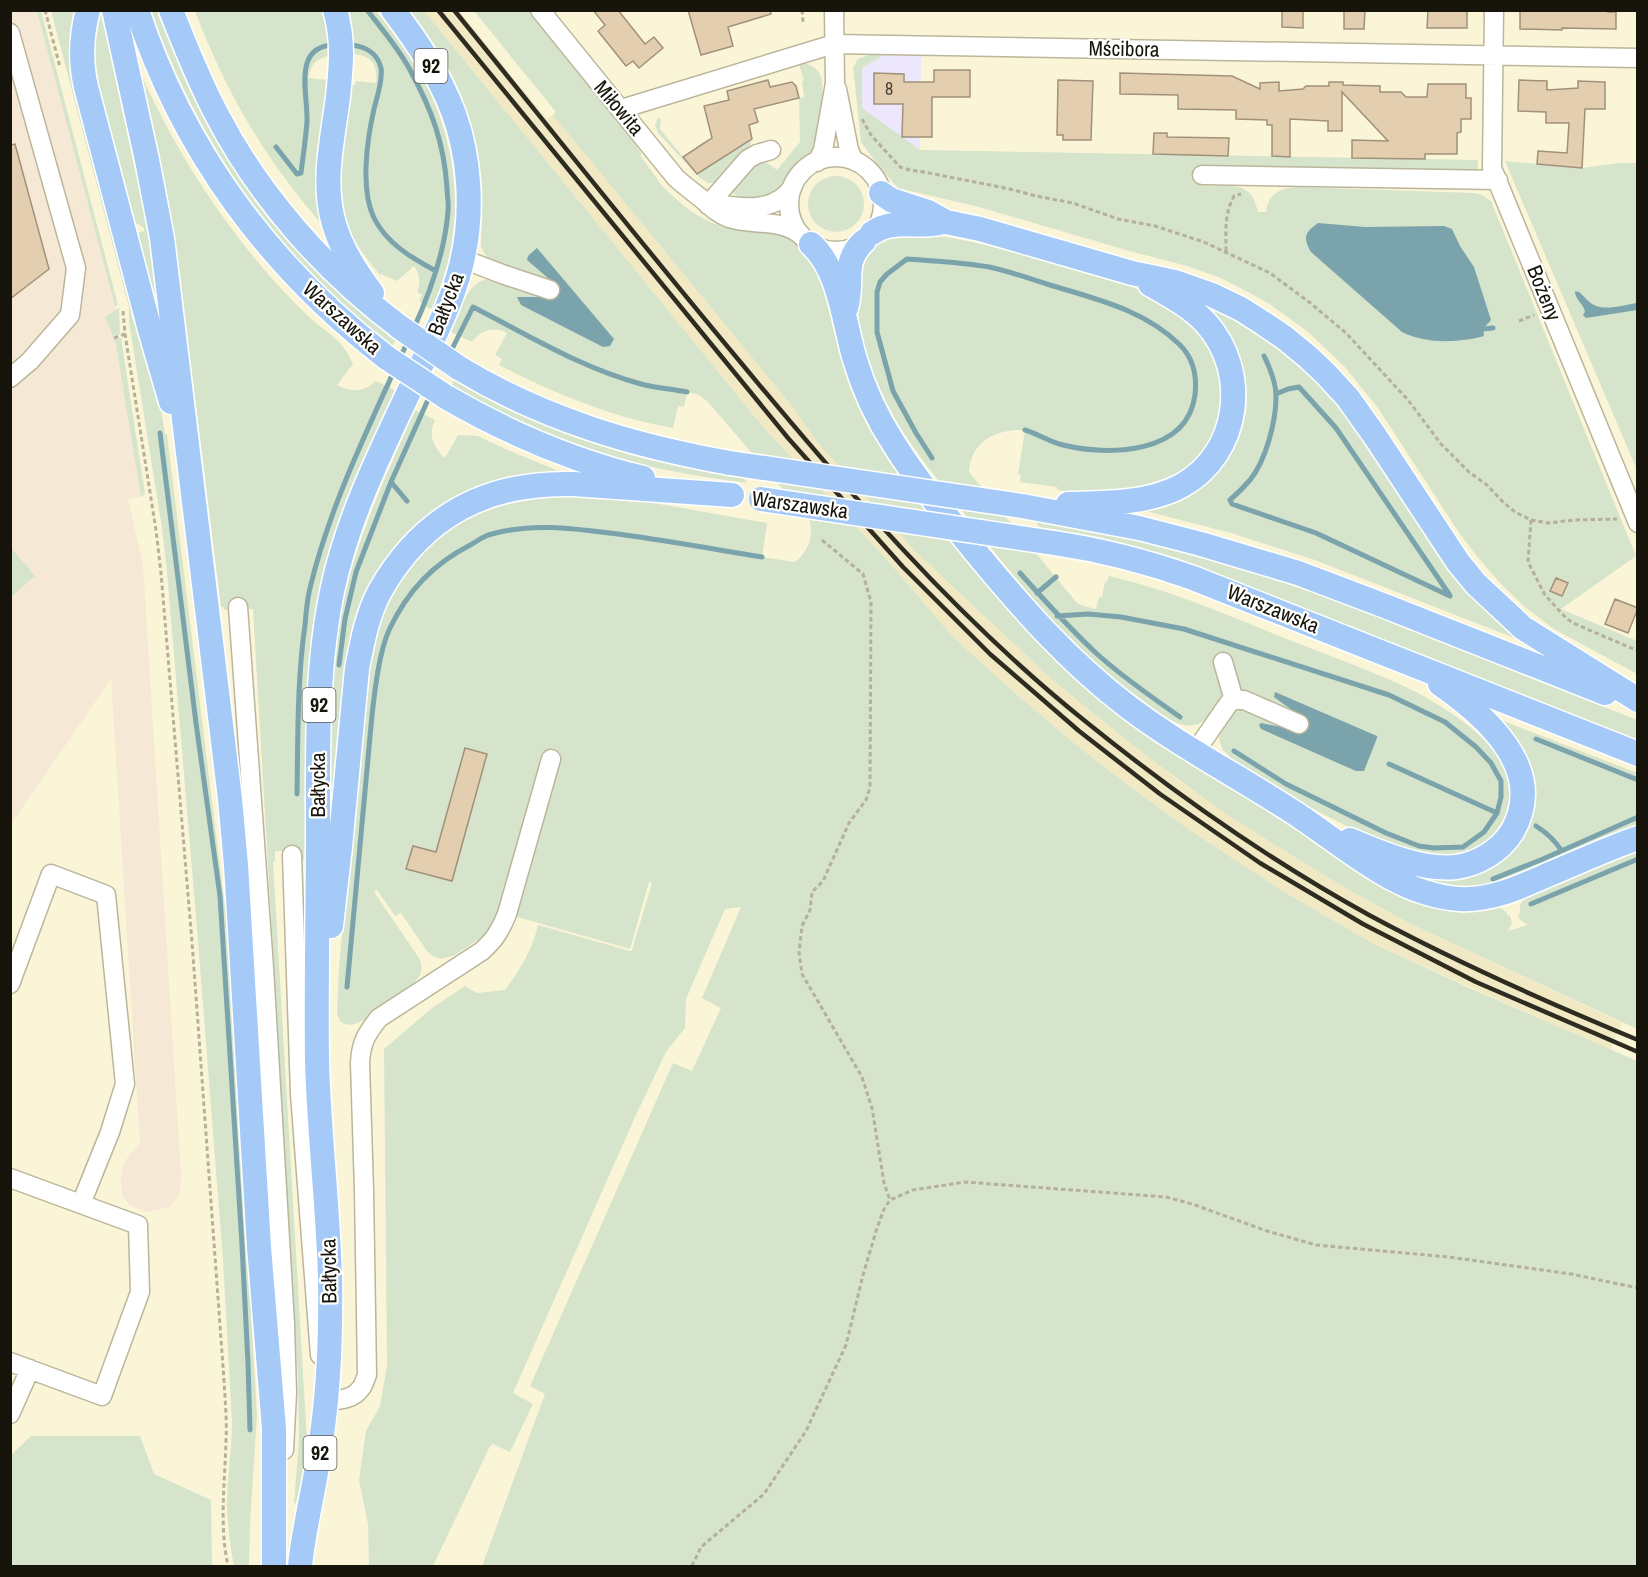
<svg xmlns="http://www.w3.org/2000/svg" width="1648" height="1577" viewBox="0 0 1648 1577" font-family="'Archivo Narrow',sans-serif">
<style>
.commercial{fill:#ece7fd}
.industrial{fill:#f5e9d5}
.built{fill:#f0e9c4}
.green{fill:#d5e4ca}
.water{fill:#7aa3ac}
.lines{fill:none;stroke-linecap:round;stroke-linejoin:round}
.stream{stroke:#7aa3ac;stroke-width:5}
.building{fill:#e3ceb0;stroke:#a1917a;stroke-width:1.5}
.minor-casing{stroke:#bbb59a;stroke-width:21}
.major-casing{stroke:#fff;stroke-width:27}
.path{stroke:#b5b099;stroke-width:3;stroke-dasharray:4.5 3;stroke-linecap:butt}
.minor{stroke:#fff;stroke-width:18}
.major{stroke:#a5caf8;stroke-width:24}
.rail{stroke:#2e2c20;stroke-width:4.5}
.major-bridge-casing{stroke:#fff;stroke-width:27;stroke-linecap:butt}
.major-bridge{stroke:#a5caf8;stroke-width:24}
.labels{text-anchor:middle;stroke-width:4.5;stroke-linejoin:round;paint-order:stroke}
.number-label{font-size:18px;fill:#4a4334}
.shield{fill:#fff;stroke:#5d5b54;stroke-width:1.5}
.shield-label{font-size:20px;font-weight:bold;fill:#17150b}
.street-label{font-size:21px;fill:#17150b;stroke:#fff}
</style>
<rect width="100%" height="100%" fill="#fbf5d8"/>
<path class="commercial" d="M884 55 921 56 920 150 862 108V68Z"/>
<path class="industrial" d="M37 10 116 308V310L105 317 115 339 141 497 128 499 143 565 181 1175 180 1192 170 1207 146 1212 130 1205 122 1195 121 1178 124 1162 140 1143 111 679 11 824 10 11Z"/>
<path class="built" d="M424 11H459L547 119 553 115 792 406 818 443 916 552 1056 683 1149 758 1181 782 1277 846 1342 886 1409 923 1622 1023 1610 1050 1372 943 1281 890 1194 833 1133 789 1075 744 1015 693 954 638 887 560 764 428Z"/>
<path class="green" d="M37 11H41L118 305 115 306Z
M51 11H101L148 231 160 322 137 233 144 231V228L138 224 134 225 133 310 131 315 133 320 137 319 160 404 165 434H167L229 941 257 1415 250 1523 249 1566H234C230 1546 228 1527 227 1506 227 1478 232 1450 232 1422L223 1260 198 941 167 572 162 528 129 322V307Z
M151 11H159C168 37 178 62 189 87 195 98 199 110 205 120 256 209 316 276 395 341L392 346C375 331 356 318 340 302 252 219 192 124 151 11Z
M195 11H376C392 31 408 52 421 75 453 133 464 200 447 266 443 280 438 295 432 309L424 306 425 303 419 301 422 295 417 292C421 283 420 274 414 266L397 281 381 274 380 275C370 263 360 251 353 237 331 189 345 134 350 84L355 85 356 81 376 83C379 58 365 53 344 54 325 56 312 57 308 78L328 80 325 228C266 161 226 93 195 11Z
M410 11H424L764 428 887 560 954 638 1015 693 1075 744 1133 789 1194 833 1281 890 1372 943 1474 990 1637 1061V1566H482L545 1394 530 1386 673 1063 692 1071 721 1008 702 998 741 907 725 909 686 999 685 1028 666 1052 635 1117 513 1393 533 1404 510 1452 493 1444 490 1446 433 1566H369L368 1524 359 1480 366 1431 380 1406 387 1366 384 1049 432 1008 465 986 477 993 505 990C519 971 533 949 538 925L630 951 632 950 652 883 649 882 630 949 500 912 488 933 455 955 441 959 433 956 427 951 401 913 395 916 377 890 374 892 419 958C421 962 422 966 421 972 417 987 376 1011 362 1021 354 1025 347 1027 340 1021L337 1013 339 968 365 676 384 605 425 545 484 506 553 492 648 500V502L767 523 762 557 795 562C809 550 813 538 810 521L708 402 699 395 687 392 684 407 678 406 673 428C611 417 555 394 499 365L502 359 495 355 507 333C494 326 481 330 472 342L451 332C459 313 467 277 493 279L496 263C487 258 484 255 481 246 481 226 483 206 482 186 477 118 452 63 410 11Z
M474 11H532L607 103 642 154 640 155 663 187 684 206 697 215 712 223 740 231 779 234 788 237 812 259 823 280 833 329 852 393 865 421 880 446 975 569 1016 619 1048 652 1082 685 1159 742 1267 810 1381 887 1407 900 1433 907 1459 910 1499 907 1506 912 1508 916H1510L1512 923 1508 931 1528 925 1520 920 1518 914 1520 913V904L1527 897 1637 849V1029L1409 923 1342 886 1277 846 1228 815 1149 758 1056 683 916 552 818 443 792 406 553 115 556 112Z
M868 55H884L862 68V108L920 150 1478 160V174L1202 169V186C1229 188 1251 178 1258 212H1266C1268 193 1281 188 1297 187L1474 193 1482 195 1491 201 1636 556 1561 609 1637 641V674L1554 629 1525 607 1500 583 1476 555 1460 534 1378 408 1344 366 1307 331 1268 303 1248 292 1221 278 1187 266 1126 250 979 207 898 188 874 160 861 142 853 67 858 59Z
M804 63C811 65 819 69 821 77 825 86 819 141 813 149 809 156 801 159 796 165 777 184 783 196 751 198 742 198 736 196 730 191L749 164 763 160 777 170 800 142 799 98 804 97 802 81H804L799 64Z
M142 79H143C179 156 219 218 275 282 288 296 302 311 317 324 326 331 338 339 344 348 348 353 350 359 353 364L337 385C351 393 364 392 376 381L396 391C370 449 341 506 325 569 300 663 306 763 305 859L302 860 301 851H275V861L273 862 307 1441 303 1473 296 1503H294L299 1440 298 1377 253 609 224 610V607H221L179 268 169 205Z
M658 118 661 119 660 129 697 174 752 139 749 149 716 183H708L699 177 658 133 655 125Z
M1505 161 1582 168 1620 163H1637V470Z
M808 204a28 28 0 1 1 56 0a28 28 0 1 1-56 0Z
M920 234C984 240 1044 261 1106 279L1107 277 1154 296 1195 328 1211 348 1223 384 1217 433 1187 471 1142 491 1081 493 1057 490V487L1020 482 1021 475 1018 474 1025 430C996 429 971 441 969 472L1077 603 1084 606 1096 609 1099 597H1102L1105 581 1107 582 1109 576C1171 590 1230 616 1289 640 1333 657 1378 673 1420 694 1447 710 1477 728 1496 753 1529 800 1497 857 1441 855 1390 854 1324 814 1280 791L1281 789 1231 758 1223 750 1219 740 1220 732 1231 712 1241 709 1247 694 1238 688 1223 690 1220 701 1210 717 1208 716C1189 740 1160 713 1142 700 1069 648 1015 579 961 509 932 472 901 436 882 393 870 367 857 328 858 300 859 285 861 270 863 255L883 237Z
M1196 299 1214 306 1272 340 1327 389 1475 599 1489 614 1522 641 1315 560 1231 533 1146 511C1225 495 1270 420 1235 344 1226 326 1211 312 1196 299Z
M119 308 120 334 113 336 105 317Z
M121 338 145 494 141 497 115 339Z
M454 380C508 410 564 436 624 453 662 464 702 470 742 476L747 483C705 477 662 471 620 459 561 442 505 416 451 386Z
M415 410 435 420C428 435 433 447 445 458L458 435 478 436 503 448 556 470V472C486 477 439 498 393 552L330 829C331 754 327 675 343 602 358 535 387 473 415 410Z
M1034 520 1139 541 1179 551 1257 574 1332 599 1637 720V740L1177 558 1098 537 1040 527Z
M10 547 36 577 31 579 11 597Z
M1496 718 1637 773V825L1528 874 1497 885 1451 889 1413 876C1430 879 1446 881 1463 878 1520 866 1551 807 1524 754 1518 740 1506 729 1496 718Z
M31 1436H140L154 1474 211 1500 212 1566H11V1455Z"/>
<path class="water" d="M1318 223 1365 227 1444 226 1452 229 1460 246 1474 267 1491 320 1483 329 1484 336C1459 343 1426 344 1402 332L1311 252C1303 238 1304 233 1318 223Z
M537 248 614 339 610 346 603 347 521 305 517 297H550L555 284 527 260 528 256Z
M1575 291 1579 292C1584 296 1588 302 1594 305 1605 311 1625 305 1637 303V310L1586 318 1583 315 1585 312C1584 304 1575 300 1575 291Z
M1275 692 1377 736V738L1364 771H1356L1261 729 1259 725 1261 723 1296 730 1300 716 1274 697Z"/>
<g class="lines">
<path class="stream" d="M367 10C382 29 399 49 410 70 432 110 444 143 447 188 447 195 449 203 448 211 445 252 430 293 413 330
M346 45C362 45 377 51 381 68 383 80 377 97 374 109 367 140 360 189 374 218 387 244 412 258 436 271
M276 147 297 174 301 173C303 156 306 138 307 121 308 94 292 46 334 45
M1483 329 1493 328
M449 355 473 307C528 335 581 368 641 384 656 388 672 389 687 392
M1264 356C1270 368 1276 382 1276 396 1276 422 1266 460 1250 480 1244 487 1237 494 1230 500L1232 504 1316 533 1450 596
M399 360 408 341
M1276 394 1288 389 1299 387 1336 428 1449 594
M160 433 196 723 220 896 242 1245 248 1363 250 1430
M932 458 916 433 893 391 877 332V292L880 282 887 274 907 259C934 261 962 262 989 267 1009 271 1030 279 1050 285 1096 299 1145 310 1180 345 1194 359 1197 377 1195 395 1187 455 1108 456 1063 445 1050 442 1038 434 1025 430
M407 501 391 482 431 393
M1020 573C1044 600 1069 628 1096 653 1122 677 1152 697 1180 717
M1037 593 1056 577
M1057 616 1088 614 1121 617 1184 629 1389 695 1445 722 1476 747 1491 763 1501 781V797L1497 813 1484 832 1463 847 1434 848 1419 846 1386 833 1286 784 1234 751
M339 665 345 619 356 572 391 482
M1536 739 1638 780
M1389 764 1497 813
M297 794C298 737 297 681 305 625 306 613 307 600 310 588 328 513 362 441 394 371
M1536 826C1547 833 1554 839 1561 850
M1493 879 1543 859 1638 817
M1531 904 1638 859
M347 987 372 715C375 689 379 653 389 630 408 590 433 564 472 544 479 540 485 535 492 534 531 523 570 528 609 533 661 539 711 549 762 557"/>
</g>
<path class="building" d="M593 10H618L645 44 654 37 663 48 639 68 633 61 626 66 598 31 605 25Z
M688 10H770L771 14 728 27 733 46 701 55Z
M1282 10H1303V28L1282 27Z
M1344 10H1365L1364 29H1344Z
M1428 10H1467V28H1427Z
M1520 10H1608V12H1616V29L1562 28V30L1520 29Z
M934 70H970V97H932V137H902L903 104H874V73L904 74V82H934Z
M1120 73 1232 76 1260 89V83L1279 82V91L1303 89 1306 86H1329V82H1343V85L1380 86V92H1401L1406 97H1427L1428 84H1466V98H1471V119H1461V132L1457 133V154H1425V159L1352 158V140L1388 141 1342 92V131H1328V121L1290 119V157L1272 156V125H1267V120L1236 119V110L1178 109V95L1120 94Z
M768 80 770 87 792 82 796 86 799 98 754 109 758 122 749 125 752 139 697 174 683 157 712 138 704 106 729 100 727 91Z
M1058 80 1093 81 1091 140H1063V135H1057Z
M1519 80 1547 81V90L1578 88V81L1605 82V109H1585L1582 168 1537 164 1538 151 1567 153 1569 123H1546V112L1518 111Z
M1154 133H1167V137L1229 138 1228 156 1153 154Z
M15 144 49 269 10 299V145Z
M1556 578 1568 583 1562 596 1550 591Z
M1615 599 1638 608 1628 633 1605 624Z
M465 748 487 754 452 881 406 869 413 846 436 852Z"/>
<g class="lines">
<defs>
<path id="minor" d="M540 10 676 178C685 186 693 192 702 199 711 207 718 214 729 218 753 226 782 218 802 236
M1494 10 1492 168 1638 523
M10 33 76 268 70 315 30 361 10 378
M837 89 849 150 852 157 856 162
M621 109 834 44 1638 58
M789 204a47 47 0 1 1 94 0a47 47 0 1 1-94 0Z
M817 162 823 150 835 83 834 10
M1202 175 1498 180
M712 203C740 208 776 214 793 186
M708 205 748 159 757 154 771 150
M463 259 502 274 550 290
M238 607 264 968 285 1324 287 1393 284 1450
M1223 662 1234 700
M1195 752 1229 703 1234 700H1244L1299 724
M292 855 300 1094 320 1355
M10 984 51 874 106 895 125 1084 110 1132 81 1204
M10 1178 138 1225 140 1292 102 1396 10 1362
M325 1401C338 1400 353 1400 361 1388 364 1385 365 1379 367 1375L364 1190 360 1063C361 1043 366 1034 379 1018L482 951C495 939 500 931 507 914L551 759
M10 1414 30 1369"/>
<path id="major" d="M88 10C81 36 80 61 86 87L150 330 171 402
M114 10 147 160 162 238 230 799 236 865 259 1247 274 1429V1566
M137 10C183 151 270 268 387 358
M171 10C185 46 199 81 217 115 260 198 326 272 401 328
M335 10C344 39 341 68 338 97 333 136 323 178 332 216 338 244 355 271 372 293
M881 193 891 200 928 212 946 222 980 229 1132 273 1175 282 1212 295 1241 309 1263 323 1285 338 1308 357 1326 374 1348 398 1375 436 1458 562 1476 584 1523 628 1638 700
M872 233C893 218 916 228 939 223
M811 244C840 270 844 324 855 360 864 390 877 418 894 444 917 481 946 515 974 550 1021 607 1068 661 1127 706 1182 748 1244 779 1302 818 1350 850 1398 895 1459 899 1492 901 1522 886 1552 873 1581 861 1609 848 1638 838
M846 308C854 282 841 262 864 241
M459 368C543 419 634 446 730 463
M446 397C508 433 573 461 643 478
M1068 504C1105 503 1147 504 1181 486 1240 454 1250 372 1206 323 1190 306 1169 295 1150 284
M1022 506 1139 528 1201 544 1298 573 1385 606 1605 693
M1054 543C1102 550 1148 562 1193 578L1638 754
M1350 840C1381 853 1422 871 1456 867 1478 864 1500 851 1512 832 1548 770 1486 716 1440 684
M331 926 340 847 357 669C362 643 367 615 380 591 423 515 487 482 573 484L732 495
M300 1566C304 1526 315 1487 320 1447 329 1392 331 1334 330 1278 328 1206 319 1134 317 1061 316 983 318 905 318 827 318 747 316 666 333 587 351 505 392 430 426 355 440 323 456 292 463 257 473 211 470 159 454 114 440 76 418 43 393 10"/>
</defs>
<use href="#minor" class="minor-casing"/>
<use href="#major" class="major-casing"/>
<path class="path" d="M45 10 60 67
M802 10 803 22
M862 119 871 135 900 167 910 170 924 172 1010 189 1036 196 1073 203 1118 219 1155 226 1204 242 1270 273 1309 302 1346 333 1408 400 1441 444 1469 472 1487 485 1503 502 1515 512 1531 520 1548 523 1574 520 1617 519
M1226 251C1226 231 1224 215 1234 196L1241 194
M123 311 125 334 156 530 161 573 192 942 224 1380C225 1400 227 1420 226 1440 225 1483 219 1524 228 1566
M1519 321 1534 315
M114 338 125 334
M1531 520 1528 562 1545 595 1566 618 1573 623 1638 651
M822 540 863 574 871 602 870 788 866 800 849 823 823 881 812 892 810 910 802 926 799 952 802 974 862 1077 872 1108 884 1183 890 1200
M692 1566 701 1547 764 1494 806 1431 846 1345 863 1275 877 1228 884 1209 890 1200 913 1190 965 1182 1166 1197 1192 1204 1267 1231 1316 1245 1449 1257 1571 1274 1638 1288"/>
<use href="#minor" class="minor"/>
<use href="#major" class="major"/>
<path class="rail" d="M438 10 788 438 903 567 990 654 1079 731 1160 794 1260 863 1363 924 1476 982 1638 1052
M454 10C548 126 641 243 737 358 844 487 954 616 1085 721 1174 793 1269 860 1369 915 1456 962 1546 1002 1638 1040"/>
<defs>
<path id="major-bridge" d="M401 328 459 368
M387 358 446 397
M730 463 1022 506
M761 499 1054 543"/>
</defs>
<use href="#major-bridge" class="major-bridge-casing"/>
<use href="#major-bridge" class="major-bridge"/>
</g>
<g class="labels">
<g class="number-label">
<text x="889" y="95">8</text>
</g>
<g class="shield">
<rect x="414.5" y="49" width="33" height="34" rx="4.5"/>
<rect x="302.5" y="688" width="33" height="34" rx="4.5"/>
<rect x="303.5" y="1436" width="33" height="34" rx="4.5"/>
</g>
<g class="shield-label">
<text x="431" y="73">92</text>
<text x="319" y="712">92</text>
<text x="320" y="1460">92</text>
</g>
<g class="street-label">
<text transform="translate(1124 49) rotate(1)" y="7">Mścibora</text>
<text transform="translate(619 108) rotate(50)" y="7">Miłowita</text>
<text transform="translate(1544 293) rotate(68)" y="7">Bożeny</text>
<text transform="translate(446 304) rotate(-69)" y="7">Bałtycka</text>
<text transform="translate(342 318) rotate(42)" y="7">Warszawska</text>
<text transform="translate(800 505) rotate(8)" y="7">Warszawska</text>
<text transform="translate(1273 609) rotate(22)" y="7">Warszawska</text>
<text transform="translate(318 785) rotate(-90)" y="7">Bałtycka</text>
<text transform="translate(329 1271) rotate(-91)" y="7">Bałtycka</text>
</g>
</g>
<rect width="1648" height="1577" fill="none" stroke="#17150b" stroke-width="24"/>
</svg>
